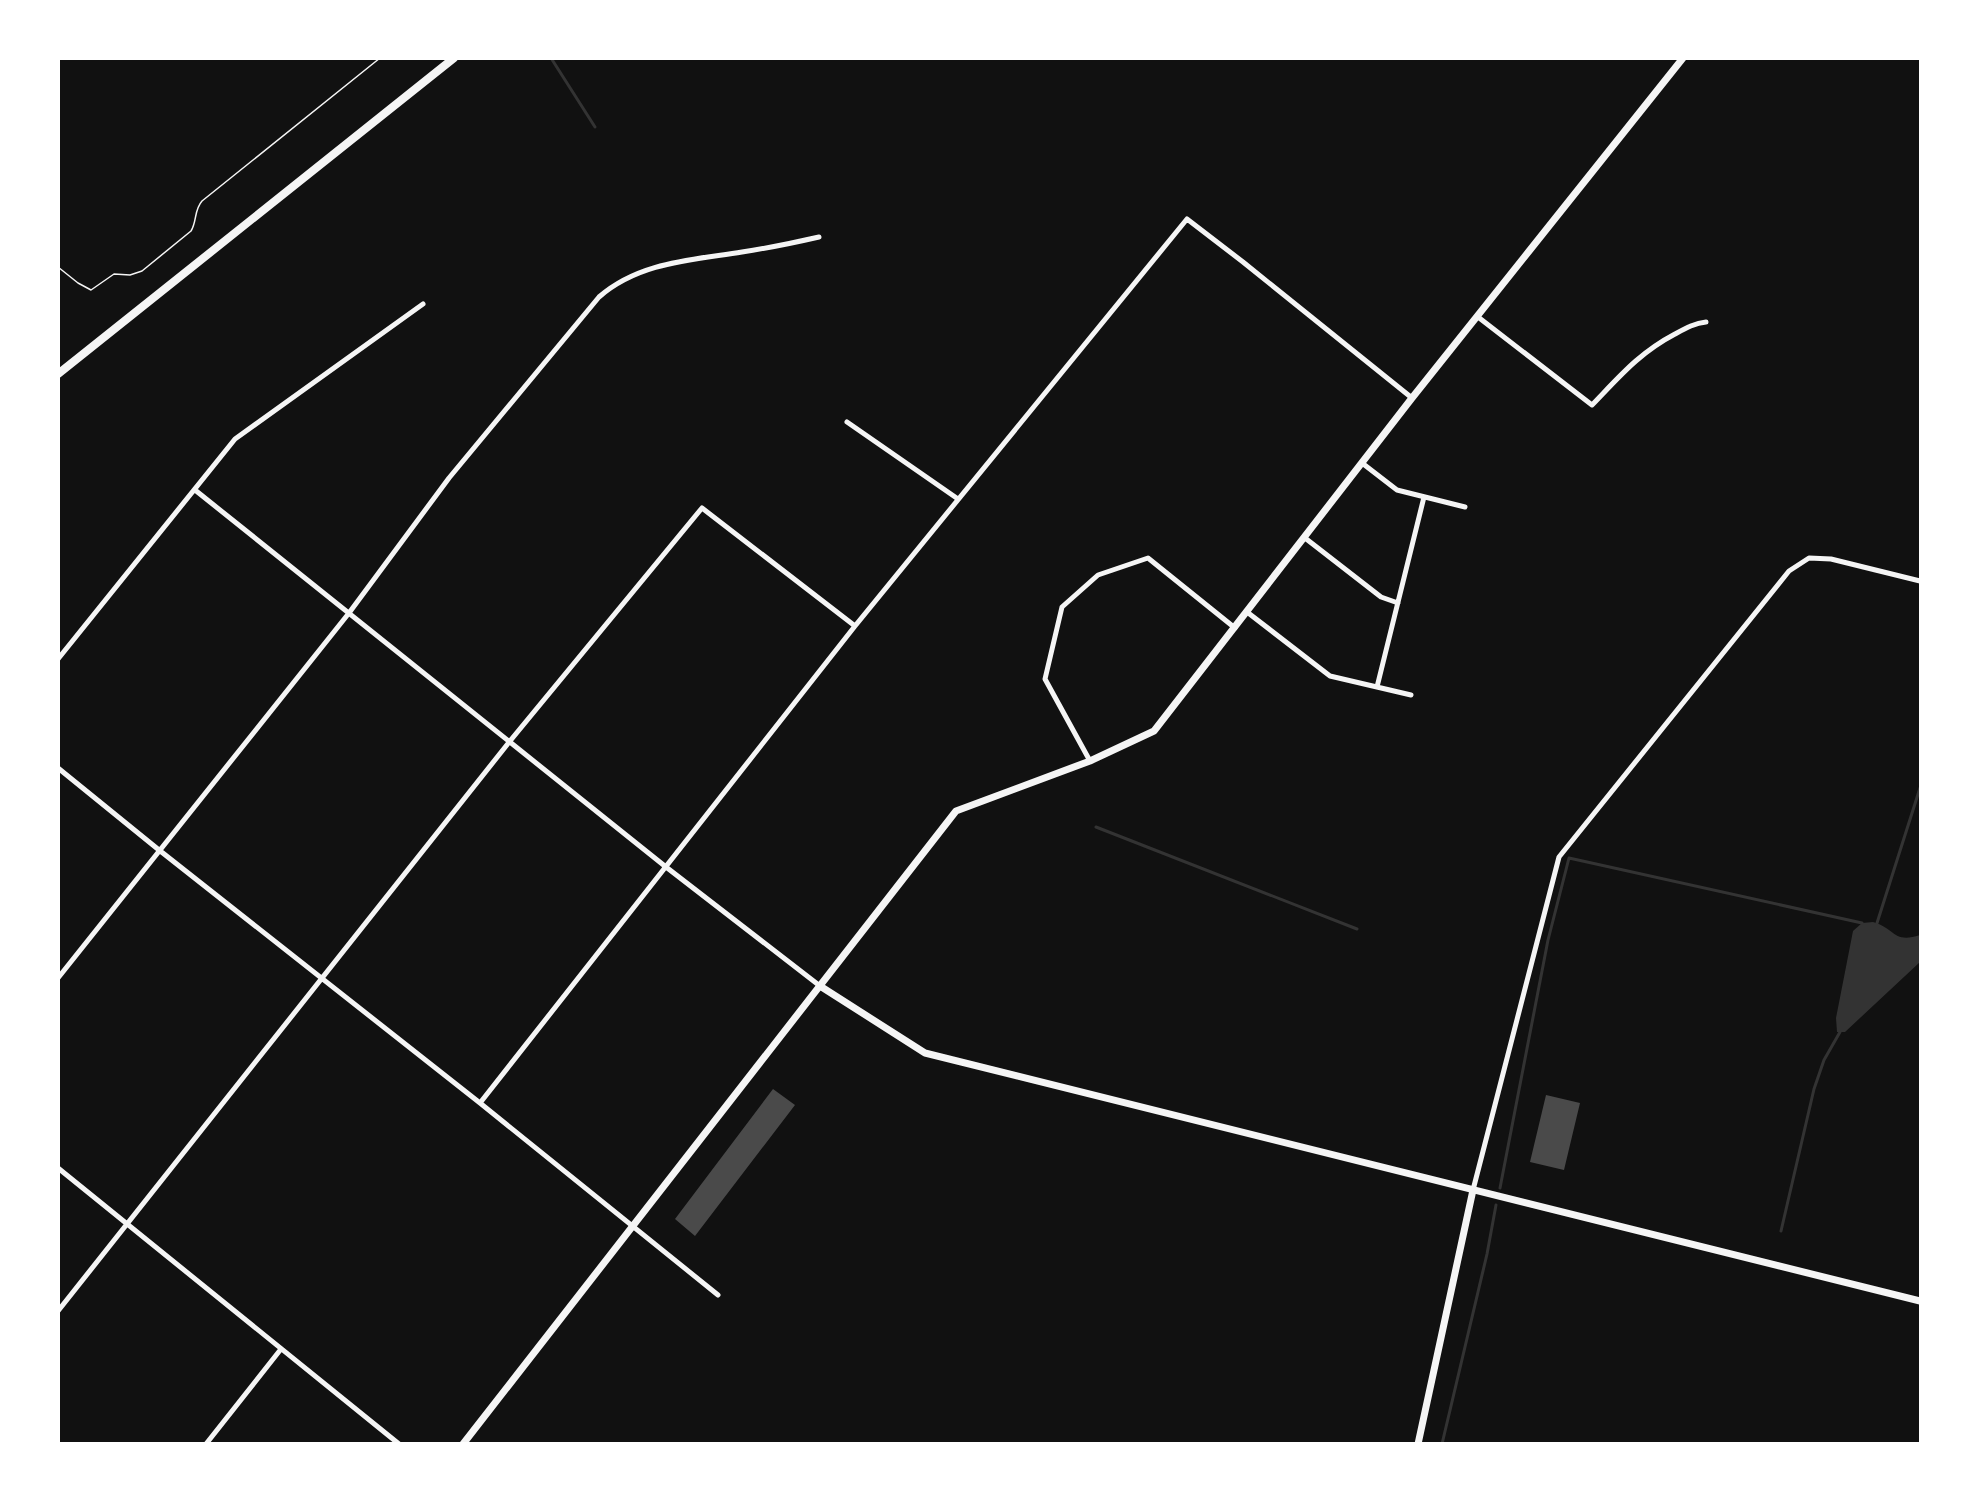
<svg xmlns="http://www.w3.org/2000/svg" width="1979" height="1502" viewBox="0 0 1979 1502" font-family="Poppins,sans-serif">
<style>
.water{fill:#333}
.lines{fill:none;stroke-linecap:round;stroke-linejoin:round}
.stream{stroke:#333;stroke-width:3}
.building{fill:#4a4a4a}
.path{stroke:#f5f5f5;stroke-width:1.5}
.minor{stroke:#f5f5f5;stroke-width:5}
.tertiary{stroke:#f5f5f5;stroke-width:7}
.secondary{stroke:#f5f5f5;stroke-width:8}
</style>
<rect width="100%" height="100%" fill="#111"/>
<path class="water" d="M1873 922C1895 928 1893 944 1920 935V962L1845 1032H1837L1836 1018 1853 931 1862 923Z"/>
<g class="lines">
<path class="stream" d="M551 58 595 127
M1096 827 1357 929
M1877 923 1920 788
M1500 1188 1548 940 1569 858 1862 923
M1781 1231 1814 1089 1824 1060 1840 1032
M1442 1444 1487 1254 1496 1205"/>
</g>
<path class="building" d="M773 1089 795 1105 695 1236 675 1219Z
M1546 1095 1580 1103 1564 1170 1530 1162Z"/>
<g class="lines">
<path class="path" d="M58 267 78 283 91 290 114 274 130 275 142 271 191 231C197 221 194 210 202 201L380 58"/>
<path class="minor" d="M1478 317 1592 405C1620 376 1639 353 1675 334 1686 328 1695 323 1706 322
M847 422 958 499
M1362 463 1397 490 1465 507
M195 490 666 867 820 986
M1305 538 1381 597 1398 603
M1247 612 1330 676 1411 695
M58 659 235 439 423 304
M1377 687 1424 497
M1090 761 1045 679 1062 607 1098 575 1148 558 1235 628
M58 768 159 850 480 1103 718 1295
M58 978 349 613 449 478 599 297C639 262 692 260 742 252 768 248 793 243 819 237
M480 1103 855 626 1187 219 1243 262 1412 398
M58 1168 399 1444
M1473 1190 1559 857 1789 571 1809 558 1831 559 1920 581
M58 1311 510 741 702 508 855 626
M206 1444 281 1349"/>
<path class="tertiary" d="M820 986 925 1053 1920 1301
M463 1444 956 811 1090 761 1154 731 1412 398 1683 58
M1418 1444 1473 1190"/>
<path class="secondary" d="M58 374 454 58"/>
</g>
<rect width="1979" height="1502" fill="none" stroke="#ffffff" stroke-width="120"/>
</svg>
